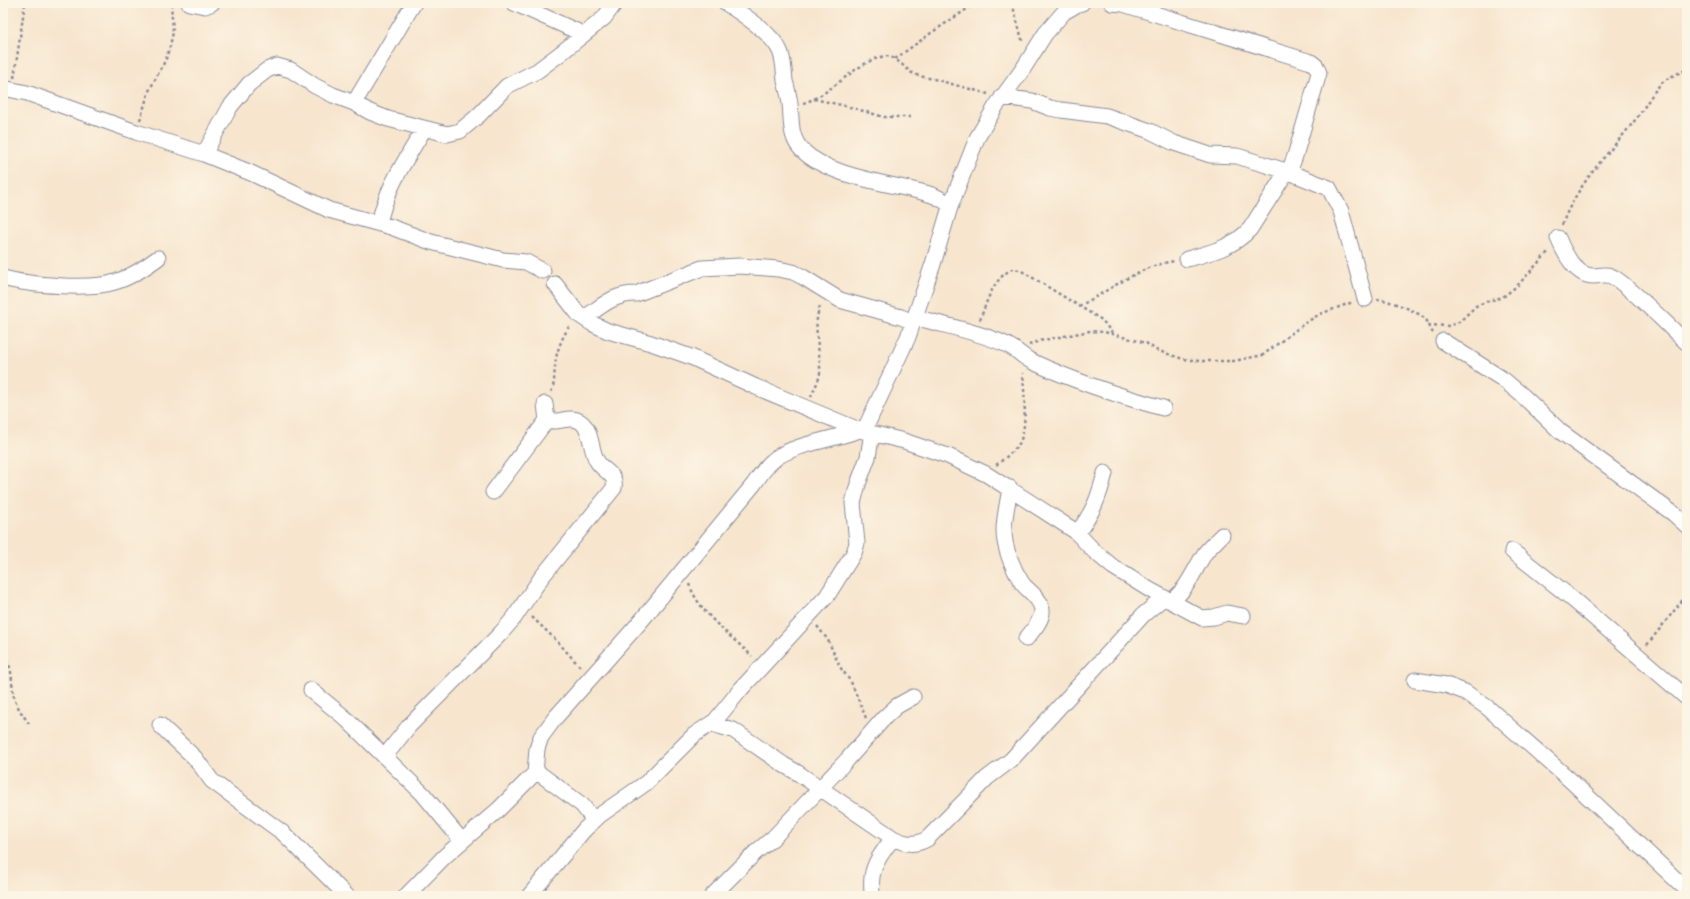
<svg xmlns="http://www.w3.org/2000/svg" width="1690" height="899" viewBox="0 0 1690 899" font-family="Dekko,sans-serif">
<style>
.lines{fill:none;stroke-linecap:round;stroke-linejoin:round}
.minor-casing{stroke:#898a96;stroke-width:17}
.path{stroke:#898a96;stroke-width:2.5;stroke-dasharray:3 3;stroke-linecap:butt}
.minor{stroke:#fff;stroke-width:15}
</style>
<rect width="100%" height="100%" fill="#fcf5e5"/>
<filter id="ink" filterUnits="userSpaceOnUse"><feTurbulence type="fractalNoise" baseFrequency=".025" numOctaves="2"/><feDisplacementMap in="SourceGraphic" scale="8" xChannelSelector="R" yChannelSelector="G"/><feConvolveMatrix kernelMatrix="1 2 1 2 8 2 1 2 1" color-interpolation-filters="sRGB"/></filter>
<filter id="wash" filterUnits="userSpaceOnUse"><feTurbulence type="fractalNoise" baseFrequency=".012" numOctaves="4" result="noise"/><feDisplacementMap in="SourceGraphic" scale="16" xChannelSelector="R" yChannelSelector="G"/><feGaussianBlur stdDeviation="0.9" result="paint"/><feColorMatrix in="noise" values="0 0 0 0 0 0 0 0 0 0 0 0 0 0 0 0 0 1.4 0 .05"/><feComposite in="paint" operator="in"/></filter>
<g filter="url(#wash)">
<rect width="100%" height="100%" fill="#f7e5ce"/>
</g>
<g filter="url(#ink)">
<g class="lines">
<defs>
<path id="minor" d="M189 3 205 6 212 3
M514 3 583 34
M726 3C742 14 772 33 780 51 784 60 784 71 785 81 787 88 789 96 790 104 792 120 789 137 802 150 830 178 892 183 929 194 937 196 944 201 951 205
M1112 3 1123 4 1311 62 1316 66 1319 73 1295 156 1289 172
M3 88 27 93 136 132 204 154 251 173 329 210 391 227 431 242 503 260 526 262 543 271
M1002 97 1032 101 1050 108 1061 110 1107 116 1150 131 1174 143 1210 155 1237 156 1289 172 1329 188 1341 211 1365 299
M354 103 414 3
M204 154 230 107 249 84 267 70 277 66 291 70 315 86 333 95 354 103 370 112 388 119 447 134 460 131 478 116 507 86 537 71 561 53 604 18 615 3
M379 224C386 188 406 160 424 129
M1558 238C1563 250 1573 271 1587 275 1601 279 1603 269 1619 281 1643 299 1665 323 1687 343
M1187 259C1210 253 1234 247 1250 229L1287 171
M3 278C28 285 91 290 115 282 131 277 144 268 158 258
M555 284 579 315 591 323 608 331 651 343 691 357 756 387 859 430 904 441 948 456 986 474 1075 531 1095 552 1113 567 1150 590 1202 618 1214 617 1227 613 1243 616
M915 317C945 326 976 331 1005 344 1016 348 1023 358 1033 362 1074 381 1119 396 1163 408
M584 318C602 306 613 294 636 294L702 268 740 266 778 269 793 272 803 277 840 300 901 317 913 322
M1443 341 1504 380 1523 396 1561 432 1674 514 1687 526
M864 431 908 337 933 264 950 207 977 138 996 106 1023 69 1045 34 1064 12 1078 4 1082 3
M1010 488C1008 502 1004 517 1004 531 1004 548 1013 569 1022 583 1028 591 1041 598 1042 610 1043 620 1032 631 1026 639
M493 492 547 420
M1077 533C1093 513 1099 497 1105 473
M1512 551 1569 596 1687 698
M1171 601C1188 589 1194 570 1205 553 1210 547 1216 541 1222 535
M1415 680 1446 685 1465 692 1488 708 1569 779 1686 889
M311 690 344 717 423 794 462 841
M712 724 733 730 784 765 798 773 893 838C905 844 915 846 927 839L987 778 1011 760 1143 615 1161 600 1166 599
M160 725 195 758 212 781 283 833 347 896
M385 756 409 726 501 633 514 618 541 578 614 488C617 473 603 472 597 461 590 450 592 425 577 420 567 416 558 424 547 420L545 404
M536 771 582 805 594 820
M406 896 445 856 498 810 535 773 537 749 541 737 555 718 641 621 754 484C761 474 767 464 776 458 795 444 836 439 859 430
M529 896 584 830 600 815 646 783 694 735 715 721 741 689 827 596 854 553 857 543 853 503 858 484 868 457 872 433
M712 896 756 852 773 838 847 760 885 717 897 706 913 697
M872 896C872 890 871 883 872 877 874 862 884 850 893 838"/>
</defs>
<use href="#minor" class="minor-casing"/>
<path class="path" d="M1012 3 1023 43
M895 59 931 33 976 3
M14 78 25 3
M814 99 846 106 884 117H910
M803 103C830 96 852 65 881 57 894 52 904 69 914 74 921 77 930 78 938 80 954 85 971 89 988 94
M140 120 149 91 166 59 170 46 173 32 171 3
M1562 225C1578 181 1611 152 1639 115 1647 104 1654 89 1665 80 1671 76 1680 73 1687 69
M1377 299C1388 300 1419 311 1426 320 1429 323 1430 329 1433 333
M1079 306C1109 291 1141 265 1175 261
M980 320C987 301 993 279 1012 269L1020 270 1102 320 1112 333
M1428 325 1449 326 1459 322 1476 306 1485 302 1503 297 1518 285 1549 251
M1029 345 1039 341 1090 331 1104 332 1146 343 1156 350 1183 359 1200 361H1234L1263 355 1305 323 1320 314 1353 302
M551 392C555 384 554 375 555 367 556 351 562 338 570 325
M811 397C814 389 819 381 820 373 821 350 811 326 821 304
M996 465C1004 459 1013 452 1019 444 1028 427 1024 392 1023 373
M689 584C700 614 730 635 752 656
M532 617 557 641 581 668
M817 626 828 640 840 667 851 682 866 718
M1647 645 1685 597
M3 655C15 668 10 685 15 700 18 709 25 718 30 725"/>
<use href="#minor" class="minor"/>
</g>
</g>
<rect width="1690" height="899" fill="none" stroke="#fcf5e5" stroke-width="16"/>
</svg>
